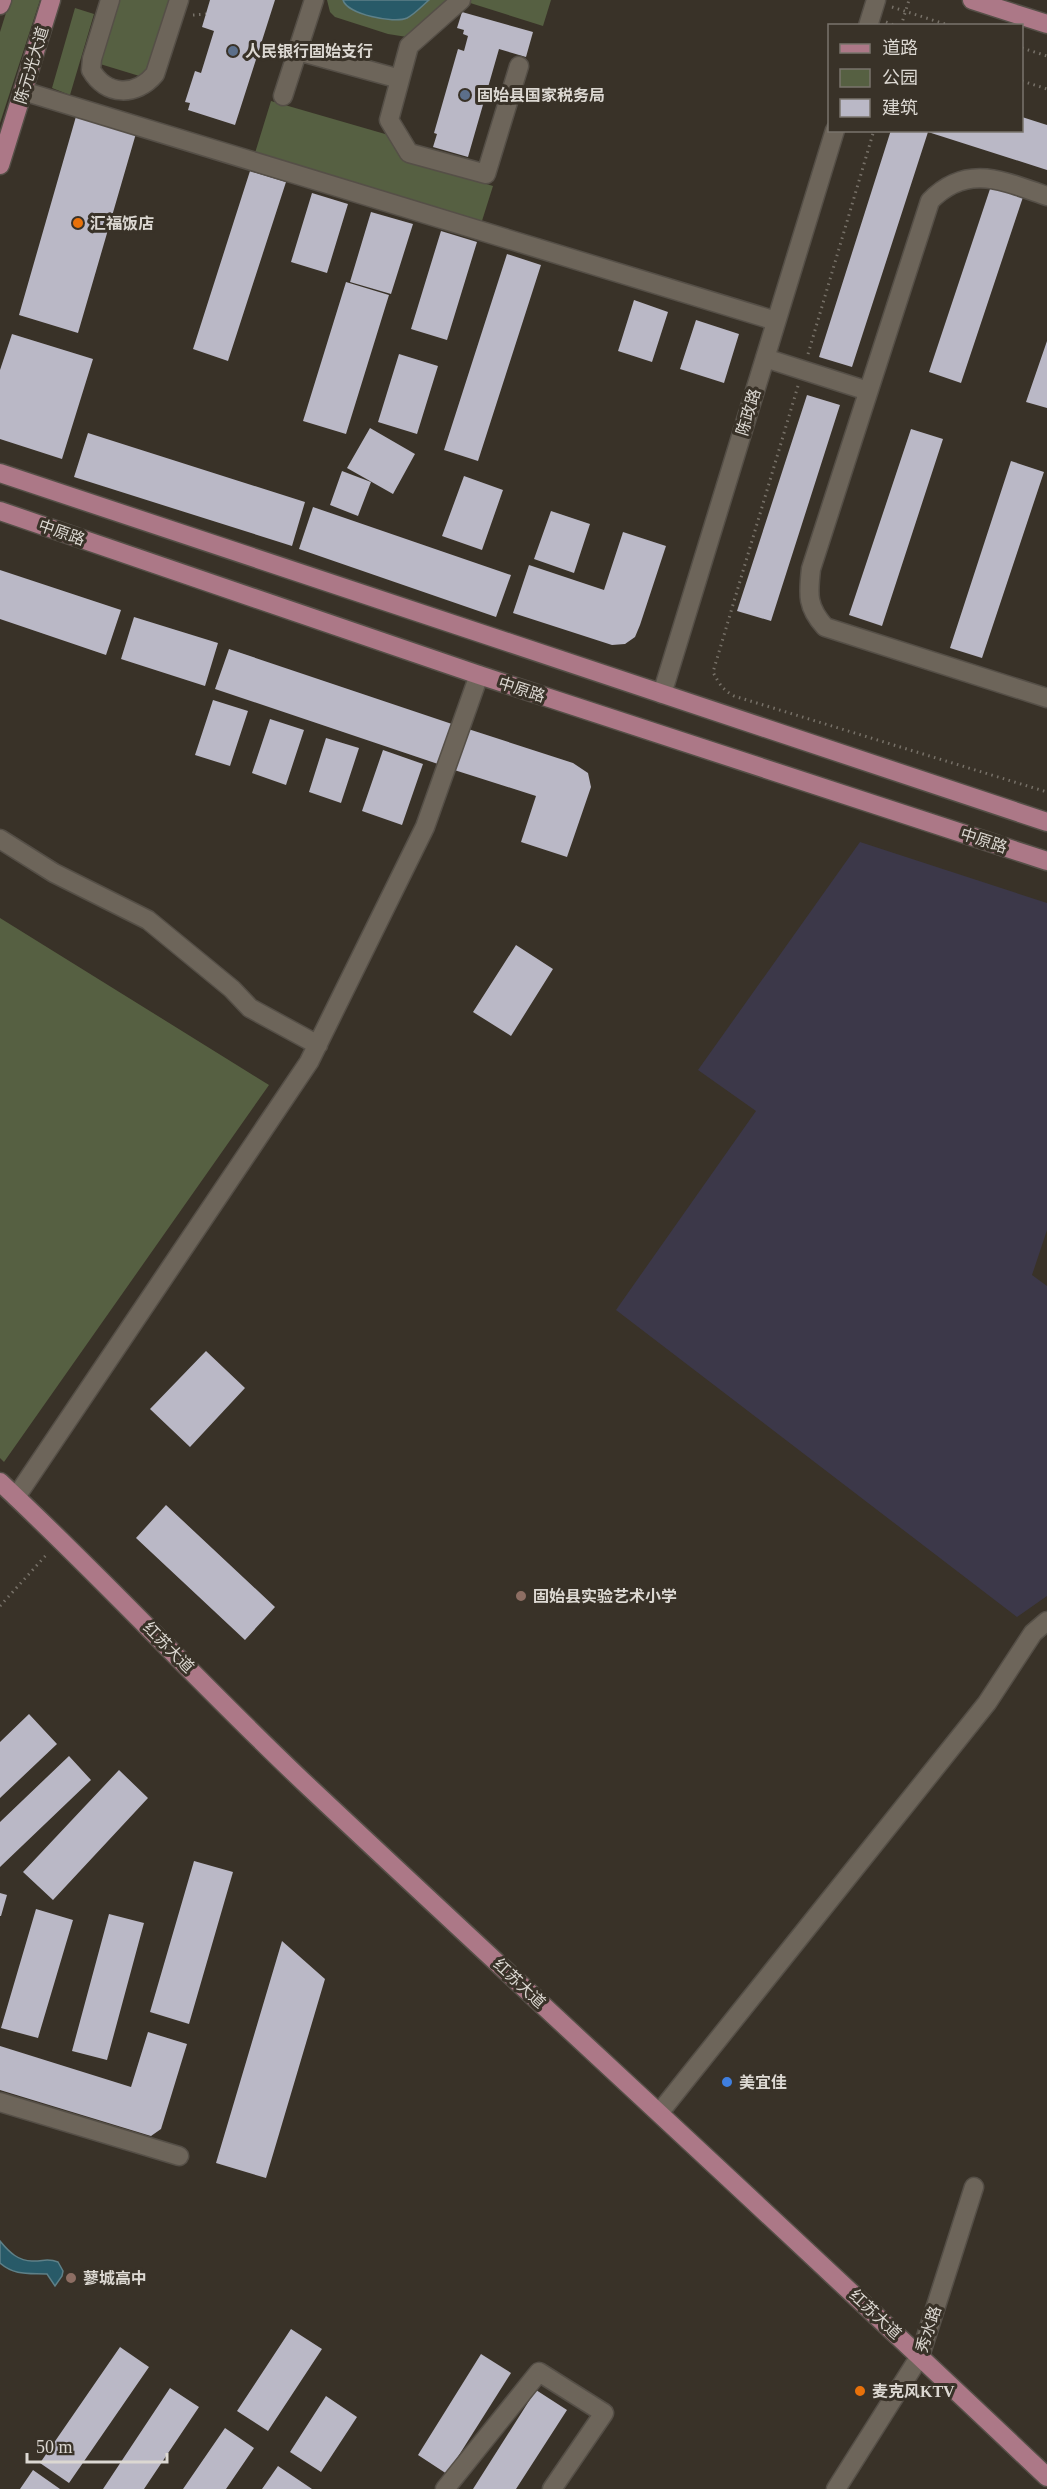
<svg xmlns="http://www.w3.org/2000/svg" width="1047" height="2489" viewBox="0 0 1047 2489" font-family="'Times New Roman','Noto Sans SC',serif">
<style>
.industrial{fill:#3c3849}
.green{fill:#566042}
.water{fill:#285a68;stroke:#5e8088;stroke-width:1.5}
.building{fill:#bab8c6}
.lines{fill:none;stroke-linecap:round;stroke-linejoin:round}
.minor-casing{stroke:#554f47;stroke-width:21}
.major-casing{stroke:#554f47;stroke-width:21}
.path{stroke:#777168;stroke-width:3;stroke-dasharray:1.5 4.5;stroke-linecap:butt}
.minor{stroke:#6d655a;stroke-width:18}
.major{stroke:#ac7887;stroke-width:18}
.service-dot{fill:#5c6f8a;stroke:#393228;stroke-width:2}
.food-dot{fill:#e8710a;stroke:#393228;stroke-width:2}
.education-dot{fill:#8d6e63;stroke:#393228;stroke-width:2}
.shop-dot{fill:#3f7fe0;stroke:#393228;stroke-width:2}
.labels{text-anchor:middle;stroke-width:6;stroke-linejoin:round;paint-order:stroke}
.poi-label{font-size:16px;font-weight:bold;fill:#dcd8d2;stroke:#393228;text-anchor:start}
.street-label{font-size:16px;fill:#dcd8d2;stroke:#393228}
</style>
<rect width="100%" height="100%" fill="#393228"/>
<path class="industrial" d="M860 842 1047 903V1230L1032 1275 1047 1286V1596L1017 1617 616 1310 756 1111 698 1070Z"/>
<path class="green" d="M10 0H40L0 123V32Z
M120 0H170L146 78 100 64Z
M327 0H450L407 37 388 34 335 17 330 12Z
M468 0H551L543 26 467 2Z
M75 8 94 14 70 95 52 88Z
M271 101 392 136 404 159 493 186 481 224 255 153Z
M0 918 269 1085 4 1462 0 1458Z"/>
<path class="water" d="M343 0H429C423 5 415 14 407 18 394 24 347 14 343 0Z
M0 2241C9 2252 19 2262 34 2261 44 2261 48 2258 58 2262L63 2271 62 2276 55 2286 47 2274C29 2273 15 2276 0 2263Z"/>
<path class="building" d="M210 0H275L235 125 188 110 190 103 185 102 195 71 201 73 214 31 202 27Z
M462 12 533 32 526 57 499 49 468 157 433 147 437 134 434 133 458 49 464 51 468 36 463 34 464 30 457 28Z
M77 113 137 130 78 333 19 315Z
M1022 117 1047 125V170L928 132 852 367 819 357 891 130H1022Z
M250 171 286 182 228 361 193 349Z
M991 186 1023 197 961 383 929 372Z
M312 193 348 204 327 273 291 262Z
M371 212 413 224 391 294 350 282Z
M441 231 477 242 447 340 411 329Z
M507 254 541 265 478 461 444 450Z
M346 282 389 295 346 434 303 421Z
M634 300 668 312 652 362 618 351Z
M696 320 739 334 724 383 680 369Z
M12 334 93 359 62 459 0 439V370Z
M1047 341V408L1026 402Z
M399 354 438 366 417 434 378 422Z
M807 395 840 405 771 621 737 611Z
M370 428 415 454 393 494 347 468Z
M911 429 943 439 882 626 849 615Z
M88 433 305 502 292 546 74 477Z
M1011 461 1044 472 982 658 950 648Z
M342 471 371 482 358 516 330 505Z
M464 476 503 490 482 550 442 536Z
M313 507 511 575 496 617 299 549Z
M551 511 590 524 574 573 534 559Z
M623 532 666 546 640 625 635 637 625 644 612 645 513 613 529 565 604 590Z
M0 570 121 610 106 655 0 619Z
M134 617 218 643 205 686 121 659Z
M229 649 452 724 438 764 215 689Z
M213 700 248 711 230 766 195 755Z
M270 719 304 730 286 785 252 773Z
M462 727 573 763 588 773 591 787 567 857 521 842 536 796 448 768Z
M326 738 359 748 341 803 309 792Z
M383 750 423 764 402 825 362 811Z
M516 945 553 969 511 1036 473 1012Z
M206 1351 245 1388 190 1447 150 1409Z
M166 1505 275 1607 245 1640 136 1538Z
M29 1714 57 1744 0 1798V1742Z
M69 1756 91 1780 0 1867V1822Z
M119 1770 148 1798 53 1900 23 1872Z
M194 1861 233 1872 189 2024 150 2012Z
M0 1893 7 1895 1 1916H0Z
M36 1909 73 1920 38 2038 1 2028Z
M109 1914 144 1923 107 2060 72 2051Z
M282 1941 325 1979 266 2178 216 2163Z
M148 2032 187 2044 161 2129 151 2136 0 2090V2046L131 2087Z
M291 2329 322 2349 268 2431 237 2411Z
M120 2347 149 2367 69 2483 40 2463Z
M481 2354 511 2373 447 2474 418 2455Z
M170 2388 199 2407 144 2489H103Z
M536 2390 567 2410 516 2489H473Z
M326 2396 357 2417 321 2472 290 2452Z
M225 2428 254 2448 226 2489H183Z
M278 2466 312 2489H262Z
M33 2470 60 2489H20Z"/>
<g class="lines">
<defs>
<path id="minor" d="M110 0 92 59 91 70C106 96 136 97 155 74L179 0
M461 0 409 46 389 120 409 153 486 174 519 66
M868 26 876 0
M298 51 400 79
M23 91 776 321
M283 96 314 0
M1047 196C1003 181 967 163 930 201L811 569C808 595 807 607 825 627L1047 698
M765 358 868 391
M662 694 835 130
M0 839 54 873 148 920 232 989 250 1008 318 1045
M16 1497 309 1062 425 827 479 675
M0 2102 179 2156
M660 2112 987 1703 1033 1633 1047 1621
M445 2489 539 2372 604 2413 552 2489
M836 2489 920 2356 974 2187"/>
<path id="major" d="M972 0 1047 24
M0 5 2 0
M0 165 51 0
M0 473 1047 822
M0 511 479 675 1047 861
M0 1482C106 1581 204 1688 310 1788 555 2018 803 2245 1047 2477"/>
</defs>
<use href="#minor" class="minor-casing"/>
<use href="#major" class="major-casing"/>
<path class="path" d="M892 7 951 26
M193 15 206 14
M886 22 896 26
M901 26 909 0
M1022 48 1047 56
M1022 81 1047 89
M808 354 874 130
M798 386 713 672C719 684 723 690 734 696L1047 792
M0 1606 48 1553"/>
<use href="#minor" class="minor"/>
<use href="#major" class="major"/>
</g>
<g class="service-dot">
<circle cx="233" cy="51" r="6"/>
<circle cx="465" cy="95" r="6"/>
</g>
<g class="food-dot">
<circle cx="78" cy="223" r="6"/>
<circle cx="860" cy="2391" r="6"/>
</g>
<g class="education-dot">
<circle cx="521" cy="1596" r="6"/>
<circle cx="71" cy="2278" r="6"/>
</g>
<circle class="shop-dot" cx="727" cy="2082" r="6"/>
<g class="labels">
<g class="poi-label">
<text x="245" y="57">人民银行固始支行</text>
<text x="477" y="101">固始县国家税务局</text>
<text x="90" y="229">汇福饭店</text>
<text x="533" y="1602">固始县实验艺术小学</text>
<text x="739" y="2088">美宜佳</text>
<text x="83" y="2284">蓼城高中</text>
<text x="872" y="2397">麦克风KTV</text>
</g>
<g class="street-label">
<text transform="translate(31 65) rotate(-73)" y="6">陈元光大道</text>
<text transform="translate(748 412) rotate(-73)" y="6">陈政路</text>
<text transform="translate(62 532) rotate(19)" y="6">中原路</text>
<text transform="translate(522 689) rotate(18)" y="6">中原路</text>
<text transform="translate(984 840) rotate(18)" y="6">中原路</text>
<text transform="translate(169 1647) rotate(45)" y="6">红苏大道</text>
<text transform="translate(520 1983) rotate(43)" y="6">红苏大道</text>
<text transform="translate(876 2314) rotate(43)" y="6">红苏大道</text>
<text transform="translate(928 2329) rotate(-72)" y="6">秀水路</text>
</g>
</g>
<rect x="828" y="24" width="195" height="108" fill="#393228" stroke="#7a746c" stroke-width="1.5"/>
<rect x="840" y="44" width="30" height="9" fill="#ac7887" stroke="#7a746c" stroke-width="1.5"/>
<text x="882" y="54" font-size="18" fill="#dcd8d2">道路</text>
<rect x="840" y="69" width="30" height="18" fill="#566042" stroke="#7a746c" stroke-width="1.5"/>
<text x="882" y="84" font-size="18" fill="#dcd8d2">公园</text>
<rect x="840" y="99" width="30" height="18" fill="#bab8c6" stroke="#7a746c" stroke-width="1.5"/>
<text x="882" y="114" font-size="18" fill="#dcd8d2">建筑</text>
<path d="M27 2453v9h140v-9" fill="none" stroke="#dcd8d2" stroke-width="3"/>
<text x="36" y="2453" font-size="18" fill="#dcd8d2" stroke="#393228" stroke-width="4.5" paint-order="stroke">50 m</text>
</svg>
